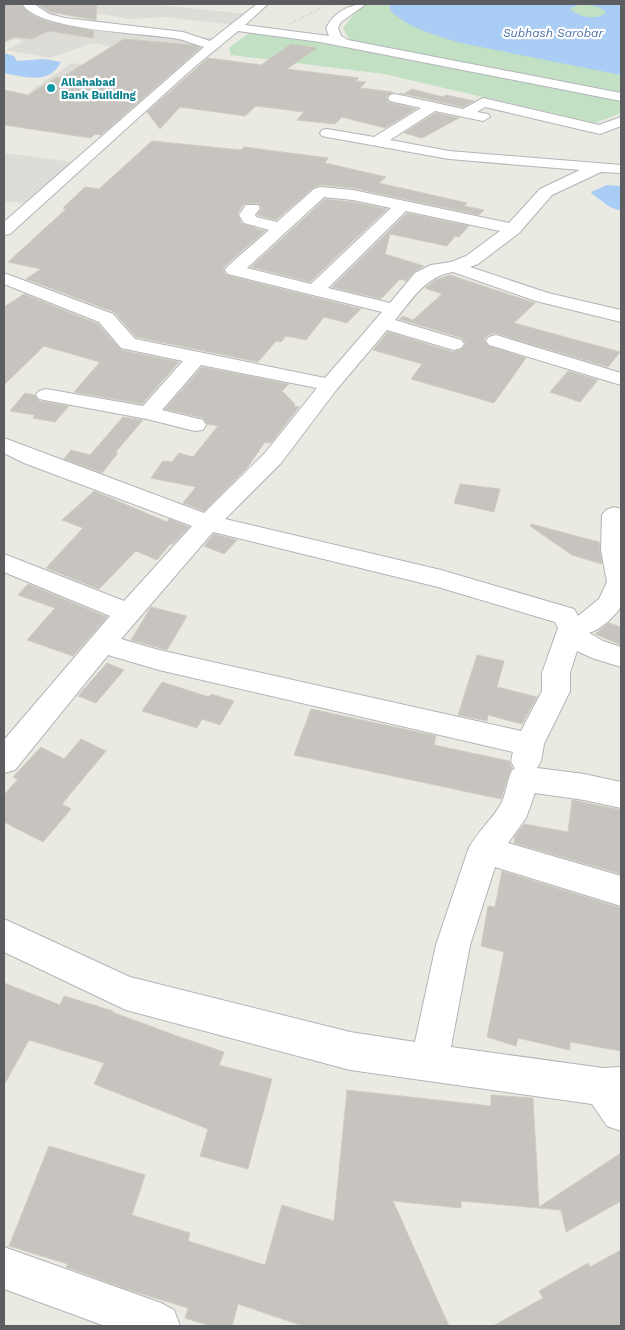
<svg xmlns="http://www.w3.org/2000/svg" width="625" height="1330" viewBox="0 0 625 1330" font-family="'Work Sans',sans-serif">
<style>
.industrial{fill:#dddcd7}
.green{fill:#c1e0c4}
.water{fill:#a9cdf4;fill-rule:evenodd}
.building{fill:#c7c4bf;stroke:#cfccc1}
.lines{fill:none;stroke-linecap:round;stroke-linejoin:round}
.minor-casing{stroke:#b3b4b8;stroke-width:2}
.minor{fill:#fff;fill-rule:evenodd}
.rail{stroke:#b2b3b3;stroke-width:2;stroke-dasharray:0.5 2.5;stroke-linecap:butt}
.culture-dot{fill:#0f9aa8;stroke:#fff;stroke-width:2}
.labels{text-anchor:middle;stroke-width:4.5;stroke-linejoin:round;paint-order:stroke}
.far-culture-label{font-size:11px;font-weight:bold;fill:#0d838f;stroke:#fff;text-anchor:start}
.far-water-label{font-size:12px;font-style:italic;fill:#4d73ac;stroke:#fff}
</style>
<rect width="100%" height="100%" fill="#ebeae2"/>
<path class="industrial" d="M4 4H151L247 14 234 25 166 17 131 19 69 9 50 16 102 26 213 38 186 61 170 80 126 113 87 108 54 96 30 91 72 63 122 70 146 54 93 43 50 58 6 50 24 41 13 39 4 44V18L15 12 13 11 4 15Z
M4 153 72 162 26 204 4 201Z"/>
<path class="green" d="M362 4H621V93L350 41 343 28Z
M249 33 336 45 621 99V113L595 123 384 74 231 55 229 48Z"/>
<path class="water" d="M390 4H621V75L461 43C438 36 407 28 390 10ZM577 5C587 5 600 4 606 13 596 21 579 17 570 9Z
M4 53 14 56 17 61 44 59 61 62C50 85 24 77 4 73Z
M607 185 621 186V211L610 207 592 194 591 192Z"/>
<path class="building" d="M4 4H20L32 15 49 22 94 31 93 38 48 31 32 39 15 37 4 42Z
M38 4H97L96 20 50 12Z
M124 39 193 45 200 48 101 135 95 134 91 138 4 125V90L28 95 57 77 61 78Z
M291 44 317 48 287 69 359 78 356 81 366 82 360 88 393 92 386 97 388 102 416 109 385 128 342 117 335 124 297 120 304 112 256 106 245 116 180 107 160 129 147 112 208 58 261 65Z
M412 89 443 97 446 95 474 101 463 107 400 93 404 94Z
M435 113 459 118 422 138 404 133Z
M152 141 241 150 244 147 328 158 325 163 386 177 379 183 467 203 464 206 484 210 479 215 353 188 320 185 313 188 276 220 257 215 262 208 258 203 244 204 237 214 242 224 265 231 226 265 223 270 226 275 361 309 347 323 324 317 306 340 286 336 281 342 276 341 258 362 136 337 114 312 26 279 41 269 8 262 66 209 63 208 85 187 99 189Z
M325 199 353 202 387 209 310 282 251 267Z
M407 213 469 226 459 237 455 236 447 246 390 234 385 254 424 266 414 272 406 281 400 279 381 299 332 287Z
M450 275 535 303 514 323 620 352 608 367 495 333 488 335 484 340 488 346 526 358 494 403 411 379 422 364 373 350 388 332 453 352 462 349 466 344 462 338 399 319 403 316 413 320 442 294 425 288 435 280Z
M24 294 98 324 121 350 179 362 142 404 74 392 100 362 44 346 4 385V307Z
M202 367 289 384 282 391 295 404 294 406 299 407 271 443 265 442 247 468 204 511 183 503 196 487 151 478 163 461 172 462 179 453 193 457 218 426 207 424 203 418 165 409Z
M568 371 598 380 580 402 550 392Z
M25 393 34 395 39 401 69 406 55 422 33 418 35 415 10 411Z
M123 417 143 420 115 453H118L102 473 64 459 71 450 90 455Z
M460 484 500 489 494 512 454 503Z
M94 491 167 522 169 519 189 527 172 545 171 543 157 560 136 551 99 589 46 568 83 528 62 520Z
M531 524 599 542 602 564 572 555 530 526Z
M214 534 237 540 224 554 204 546Z
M28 584 107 617 73 656 27 640 55 608 18 595Z
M151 607 187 616 167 650 131 640Z
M609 623 621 627V645L595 634Z
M477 655 504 661 497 687 537 697 522 724 488 715 487 721 458 715Z
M107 663 124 670 96 703 78 696Z
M162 682 209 697 211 694 234 701 220 725 202 719 197 728 142 711Z
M311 709 436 736 434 745 509 761 512 768 509 774 501 799 294 755Z
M81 739 106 751 62 804 71 809 43 842 4 822V795L18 779 13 777 41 747 64 759Z
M572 800 621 810V874L514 843 515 836 524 824 568 832Z
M502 871 621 908V1051L570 1042V1050L518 1038 516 1046 487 1037 504 952 481 946 488 906 495 907Z
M4 983 60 1005 64 996 113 1011 112 1012 180 1037 224 1052 219 1065 272 1079 248 1169 200 1156 208 1129 94 1084 104 1063 29 1040 4 1085Z
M347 1090 491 1106V1095L533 1098 539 1207 621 1153V1201L566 1232 561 1210 461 1201V1208L393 1201 449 1326H303L238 1304 232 1326H211L185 1318 188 1308 129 1290 66 1267 68 1264 9 1246 49 1146 145 1175 132 1215 190 1233 188 1241 265 1265 282 1205 334 1221Z
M621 1250V1326H493L543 1298 539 1291 588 1263 590 1267Z"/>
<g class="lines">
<defs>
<path id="minor" d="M22 4H34L49 14 65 18 183 32 210 41 257 4H268L245 25 329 36 326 28C334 12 349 4 366 4L341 22 338 28 341 36 348 40 621 93V101L320 42 238 31 192 69 10 234 4 235V222L204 47C195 45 186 40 178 39 143 32 41 32 22 4Z
M395 94 463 109 483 98 599 125 621 117V126L600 134 485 107 477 112 488 114 490 117 483 121 435 111 390 140 449 151 621 165V173L601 172 552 195 519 233 478 264 470 267 548 293 621 310V322L536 301 453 272C425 276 412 300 395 320L461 340 464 344 461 348 454 350 447 348 387 330 337 389 281 463 225 519 441 570 574 609 578 616 599 599 607 582 601 550 602 515 606 510 614 507 621 509V606C615 617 601 629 589 633L603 641 621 647V667L592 658 577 651 570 673V691L544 744 541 761 537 768 584 774 621 782V808L584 800 535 793 526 818 508 843 621 876V906L495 867 470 945 451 1047 603 1068 621 1067V1131L607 1126 592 1104 350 1070 126 1010 4 952V919L130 977 350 1032 415 1042 436 945 468 850C476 833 491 821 501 804 506 794 507 781 512 770L515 769 511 761 513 752 159 670 108 655 15 770 4 773V740L110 616 4 572V554L124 601 192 526 24 463 4 453V438L204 513 265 453 317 388 201 365 162 410 203 420 206 425 203 430 195 431 147 419 39 399 36 395 39 391 46 389 143 406 183 361 121 348 99 322 4 284V273L113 314 135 339 325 378 382 312 228 274 225 270 228 266 269 230 244 223 239 215 246 205H258L260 208 255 215 256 217 277 222 314 189 320 187 353 190 509 223 540 189 580 170 449 159 327 137 322 136 320 133 322 130 327 129 374 137 421 108 390 101 388 98 390 95ZM324 197 353 200 391 208 311 284 247 268ZM406 211 500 231 466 256 451 262 431 265 415 273 390 303 328 288ZM213 532 438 587 555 622 558 628 542 673V691L521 731 159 650 121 639Z
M496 335 621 373V385L489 345 486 341 489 337Z
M4 1247 161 1303 174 1310 180 1326H105L4 1289Z"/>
</defs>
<use href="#minor" class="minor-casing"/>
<use href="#minor" class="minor"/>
<path class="rail" d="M290 24 330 4"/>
</g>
<circle class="culture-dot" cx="51" cy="88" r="5"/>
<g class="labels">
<g class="far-culture-label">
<text x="61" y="86">Allahabad<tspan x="61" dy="13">Bank Building</tspan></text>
</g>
<g class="far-water-label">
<text x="553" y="37">Subhash Sarobar</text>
</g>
</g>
<rect width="625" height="1330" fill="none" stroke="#5b5d61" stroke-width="10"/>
</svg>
